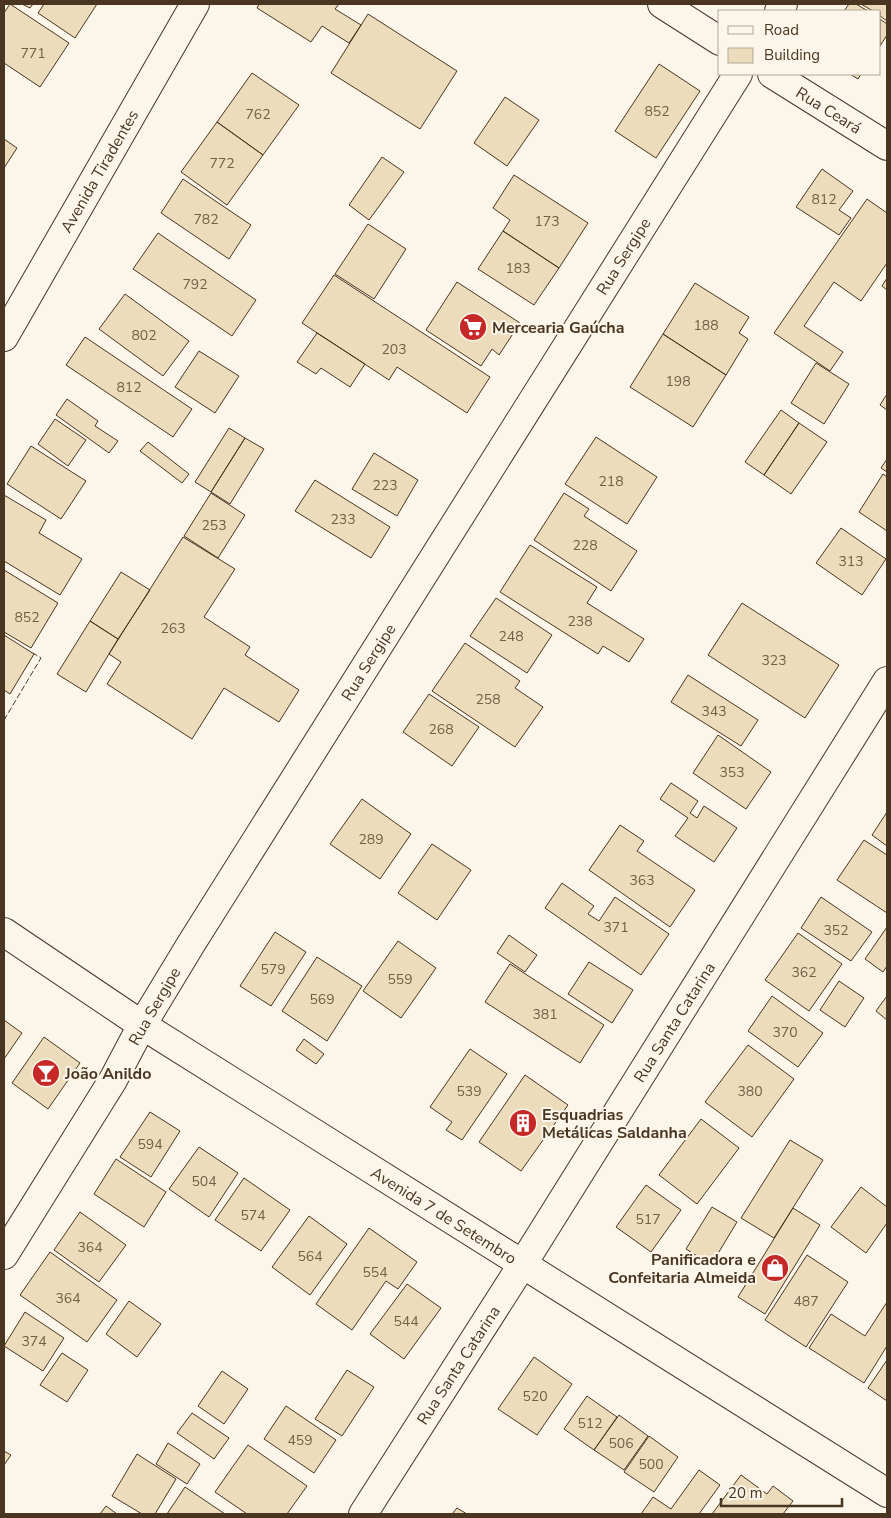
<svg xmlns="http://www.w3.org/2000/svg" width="891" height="1518" viewBox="0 0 891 1518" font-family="'Nunito Sans',sans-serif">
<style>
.building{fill:#ecdcbc;stroke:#4a3520}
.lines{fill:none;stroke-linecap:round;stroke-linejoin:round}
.minor-casing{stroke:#4a3520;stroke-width:30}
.tertiary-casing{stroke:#4a3520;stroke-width:30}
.minor{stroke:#fbf6e9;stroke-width:28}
.tertiary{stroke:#fbf6e9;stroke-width:28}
.fence{stroke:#4a3520;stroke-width:1;stroke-dasharray:6 2.5;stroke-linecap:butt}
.labels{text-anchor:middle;stroke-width:4;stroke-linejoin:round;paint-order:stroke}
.number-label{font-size:14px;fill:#725f47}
.street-label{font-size:16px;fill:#4a3520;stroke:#fbf6e9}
.poi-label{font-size:16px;font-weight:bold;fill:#4a3520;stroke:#fbf6e9;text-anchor:start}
</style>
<rect width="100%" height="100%" fill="#fbf6e9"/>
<path class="building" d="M10 4 69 43 40 87 4 63V13Z
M22 4H33L30 8Z
M44 4H97L75 38 38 13Z
M259 4H339L335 9 361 25 349 43 322 26 311 42 257 8Z
M849 4H856L868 11H844Z
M861 4H887V21L880 16V11H873Z
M368 14 457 71 420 129 331 73Z
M880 19 887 24V35L880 46Z
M659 64 700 91 656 158 615 131Z
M252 73 299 105 263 155 217 122Z
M850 74H861L858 79Z
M505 97 539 120 507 166 474 143Z
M217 122 263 155 227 205 181 172Z
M4 139 17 148 4 168Z
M382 157 404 172 369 220 349 205Z
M822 169 853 191 839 210 851 218 839 235 796 207Z
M514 175 588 223 559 268 503 231 510 220 493 208Z
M183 179 251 225 229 259 161 213Z
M867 199 887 213V263L861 301 834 282 804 326 843 352 830 371 774 333Z
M368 224 406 249 374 299 335 274Z
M503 231 559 268 534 305 478 269Z
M158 233 256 300 232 336 133 269Z
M334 275 490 377 467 413 397 367 389 380 302 323Z
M887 278V290L882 286Z
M457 282 520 323 499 355 492 349 481 366 426 330Z
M695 283 749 317 739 333 748 339 726 375 663 334Z
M125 294 189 341 163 376 99 329Z
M317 333 365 364 350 387 321 368 316 374 297 362Z
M663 334 726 375 693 427 630 387Z
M85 337 192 409 173 437 66 365Z
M199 351 239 376 215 413 175 387Z
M816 363 849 384 824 424 791 403Z
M887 394V410L880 405Z
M67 399 98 421 95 426 118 441 109 453 56 415Z
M781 410 799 423 764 475 745 462Z
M55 419 86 440 68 466 38 444Z
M799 423 827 442 791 494 764 475Z
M229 428 245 438 211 492 195 482Z
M596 437 657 477 627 524 565 484Z
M245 438 264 449 230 504 211 492Z
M148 442 189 474 182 483 140 451Z
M31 446 86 481 61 519 7 484Z
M374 453 418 480 397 516 352 489Z
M887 459V472L881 468Z
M883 474 887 477V531L859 512Z
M315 480 390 527 371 558 295 511Z
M211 493 245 515 218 558 184 536Z
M564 493 589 509 584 516 637 551 611 591 534 540Z
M4 495 46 520 39 533 82 559 60 595 4 561Z
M841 528 886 559 862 595 816 563Z
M183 537 235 569 204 617 250 647 245 655 299 690 279 722 224 688 192 739 107 684 121 662 109 654Z
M530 545 597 587 587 603 644 639 629 662 603 646 598 654 500 592Z
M4 570 58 603 31 648 4 632Z
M121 572 150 590 118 639 90 621Z
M496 598 552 635 527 673 470 636Z
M742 603 839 665 805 718 708 655Z
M90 621 118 639 86 692 57 674Z
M4 635 34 654 10 694 4 690Z
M465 643 520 681 515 688 543 707 515 747 432 691Z
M688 675 758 720 741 746 671 702Z
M429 694 479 727 452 766 403 732Z
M718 735 771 772 746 809 693 773Z
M671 783 698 801 690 813 697 818 704 806 737 828 714 862 675 836 688 818 660 799Z
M362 799 411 834 380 879 330 844Z
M887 812V846L872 835Z
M620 825 644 841 637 851 695 890 670 927 589 870Z
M864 840 887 855V913L837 880Z
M432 844 471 870 437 920 398 893Z
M562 883 594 906 588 914 599 921 615 897 669 934 641 975 545 908Z
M821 897 872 932 851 961 801 928Z
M887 927V966L883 972 865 959Z
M275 932 306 952 271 1006 240 986Z
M798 933 842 964 809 1011 765 980Z
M509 935 537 955 525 972 497 953Z
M398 941 436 968 401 1018 363 991Z
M317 957 362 986 327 1041 282 1011Z
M589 962 633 990 612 1023 568 994Z
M510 964 604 1025 580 1063 485 1002Z
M839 981 864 998 845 1027 820 1010Z
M772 996 823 1033 798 1067 748 1031Z
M887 996V1020L876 1011Z
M4 1020 22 1033 4 1059Z
M44 1037 80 1063 48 1109 12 1083Z
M304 1039 324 1054 316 1064 296 1050Z
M748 1045 794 1079 752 1137 705 1102Z
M470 1049 507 1074 462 1140 446 1130 452 1122 430 1107Z
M525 1075 568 1105 521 1171 479 1142Z
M150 1112 180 1131 151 1177 120 1157Z
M701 1119 739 1148 697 1204 659 1175Z
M790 1140 823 1160 774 1238 741 1218Z
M199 1147 238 1173 209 1217 169 1189Z
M116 1159 166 1192 144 1227 94 1194Z
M244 1178 290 1210 261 1251 215 1220Z
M646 1185 681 1210 651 1252 616 1227Z
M861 1187 887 1207V1223L866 1253 831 1227Z
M712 1207 737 1222 711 1265 686 1249Z
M793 1208 820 1225 765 1314 738 1297Z
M80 1212 126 1245 99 1282 54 1250Z
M309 1216 347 1244 310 1295 272 1267Z
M369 1228 417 1262 398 1289 386 1281 352 1330 316 1304Z
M50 1252 117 1300 87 1342 20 1295Z
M807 1255 848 1282 806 1347 765 1320Z
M407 1284 441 1308 404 1359 370 1334Z
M129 1301 161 1324 137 1357 106 1334Z
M887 1302V1346L864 1383 809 1348 831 1314 865 1336Z
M25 1312 64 1338 43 1371 4 1346Z
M62 1353 88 1370 67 1402 40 1385Z
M534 1357 572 1384 537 1435 498 1409Z
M887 1360V1401L868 1388Z
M347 1370 374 1387 342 1436 315 1419Z
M222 1371 248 1389 224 1424 198 1406Z
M587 1396 617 1417 594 1450 564 1429Z
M286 1406 336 1440 314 1473 264 1439Z
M192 1413 229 1438 214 1459 177 1433Z
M619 1415 648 1436 624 1470 594 1450Z
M649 1436 678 1457 654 1492 624 1472Z
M168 1443 200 1464 187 1484 156 1464Z
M248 1445 307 1486 287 1514H247L215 1492Z
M4 1451 11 1455 4 1465Z
M137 1454 176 1479 155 1514H142L112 1496Z
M699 1470 720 1485 699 1514H641L653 1497 671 1509Z
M741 1475 767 1494 773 1486 793 1501 783 1514H712Z
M185 1487 225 1514H167Z
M106 1506 117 1514H100Z
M457 1508 467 1514H452Z"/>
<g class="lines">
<defs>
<path id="minor" d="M779 11 783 4
M4 932 142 1025 887 1493
M4 1255 113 1080 142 1025 191 944 738 74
M363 1514 522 1265 887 681"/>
<path id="tertiary" d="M662 4 720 41
M772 74 887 146
M4 337 195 4"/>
</defs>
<use href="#minor" class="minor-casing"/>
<use href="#tertiary" class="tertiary-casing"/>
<use href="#minor" class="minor"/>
<use href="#tertiary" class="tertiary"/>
<path class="fence" d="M4 720 41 658 33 653"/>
</g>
<defs>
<symbol id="supermarket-disc" viewBox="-11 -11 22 22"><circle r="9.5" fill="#c62828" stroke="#fbf6e9"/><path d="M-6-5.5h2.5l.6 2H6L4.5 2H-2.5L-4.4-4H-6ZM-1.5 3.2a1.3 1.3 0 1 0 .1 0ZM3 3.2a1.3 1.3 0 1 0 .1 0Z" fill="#fff"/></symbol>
<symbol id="bar-disc" viewBox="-11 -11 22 22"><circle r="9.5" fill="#c62828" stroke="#fbf6e9"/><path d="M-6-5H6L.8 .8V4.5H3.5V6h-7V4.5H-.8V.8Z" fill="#fff"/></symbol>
<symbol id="building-disc" viewBox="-11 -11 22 22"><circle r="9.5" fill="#c62828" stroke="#fbf6e9"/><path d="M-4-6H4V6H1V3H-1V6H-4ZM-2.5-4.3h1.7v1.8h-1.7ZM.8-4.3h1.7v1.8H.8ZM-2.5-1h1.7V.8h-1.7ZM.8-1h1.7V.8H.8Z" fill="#fff"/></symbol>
<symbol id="shop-disc" viewBox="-11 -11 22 22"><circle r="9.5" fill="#c62828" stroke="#fbf6e9"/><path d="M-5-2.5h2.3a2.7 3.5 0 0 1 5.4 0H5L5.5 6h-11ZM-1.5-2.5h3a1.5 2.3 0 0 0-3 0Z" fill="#fff"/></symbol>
</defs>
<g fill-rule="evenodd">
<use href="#supermarket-disc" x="457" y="311" width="32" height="32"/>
<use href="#bar-disc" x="30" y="1057" width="32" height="32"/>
<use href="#building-disc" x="507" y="1107" width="32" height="32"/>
<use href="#shop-disc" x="759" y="1252" width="32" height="32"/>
</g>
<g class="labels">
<g class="number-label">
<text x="33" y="58">771</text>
<text x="657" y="116">852</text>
<text x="258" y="119">762</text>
<text x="222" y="168">772</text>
<text x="824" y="204">812</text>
<text x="206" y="224">782</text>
<text x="547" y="226">173</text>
<text x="518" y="273">183</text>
<text x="195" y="289">792</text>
<text x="706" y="330">188</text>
<text x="144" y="340">802</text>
<text x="394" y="354">203</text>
<text x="678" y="386">198</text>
<text x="129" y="392">812</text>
<text x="611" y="486">218</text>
<text x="385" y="490">223</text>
<text x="343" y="524">233</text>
<text x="214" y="530">253</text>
<text x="585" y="550">228</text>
<text x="851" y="566">313</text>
<text x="27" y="622">852</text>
<text x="580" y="626">238</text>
<text x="173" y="633">263</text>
<text x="511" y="641">248</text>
<text x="774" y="665">323</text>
<text x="488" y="704">258</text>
<text x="714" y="716">343</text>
<text x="441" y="734">268</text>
<text x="732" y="777">353</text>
<text x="371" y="844">289</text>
<text x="642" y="885">363</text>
<text x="616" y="932">371</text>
<text x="836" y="935">352</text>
<text x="273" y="974">579</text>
<text x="804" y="977">362</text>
<text x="400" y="984">559</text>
<text x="322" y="1004">569</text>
<text x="545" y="1019">381</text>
<text x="785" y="1037">370</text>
<text x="469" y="1096">539</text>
<text x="750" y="1096">380</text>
<text x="150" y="1149">594</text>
<text x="204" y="1186">504</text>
<text x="253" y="1220">574</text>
<text x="648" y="1224">517</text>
<text x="90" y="1252">364</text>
<text x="310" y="1261">564</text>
<text x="375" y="1277">554</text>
<text x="68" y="1303">364</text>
<text x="806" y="1306">487</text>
<text x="406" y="1326">544</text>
<text x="34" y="1346">374</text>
<text x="535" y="1401">520</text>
<text x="590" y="1428">512</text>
<text x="300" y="1445">459</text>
<text x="621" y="1448">506</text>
<text x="651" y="1469">500</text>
</g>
<g class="street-label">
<text transform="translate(829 110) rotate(32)" y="6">Rua Ceará</text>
<text transform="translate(99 171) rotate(-60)" y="6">Avenida Tiradentes</text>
<text transform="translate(623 256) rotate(-58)" y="6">Rua Sergipe</text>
<text transform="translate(368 662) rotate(-58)" y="6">Rua Sergipe</text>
<text transform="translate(154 1006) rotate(-60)" y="6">Rua Sergipe</text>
<text transform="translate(674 1022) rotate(-58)" y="6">Rua Santa Catarina</text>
<text transform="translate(444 1215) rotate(32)" y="6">Avenida 7 de Setembro</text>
<text transform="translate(458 1365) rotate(-57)" y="6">Rua Santa Catarina</text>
</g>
<g class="poi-label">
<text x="492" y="333">Mercearia Gaúcha</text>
<text x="65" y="1079">João Anildo</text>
<text x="542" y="1120">Esquadrias<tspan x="542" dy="18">Metálicas Saldanha</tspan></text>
<text x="756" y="1265" text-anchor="end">Panificadora e<tspan x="756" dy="18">Confeitaria Almeida</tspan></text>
</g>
</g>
<rect width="891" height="1518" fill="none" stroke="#4a3520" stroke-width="10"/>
<rect x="718" y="10" width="162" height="65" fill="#fbf6e9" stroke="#b4a999"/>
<rect x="728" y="26" width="25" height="8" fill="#fbf6e9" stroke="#b4a999"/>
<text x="764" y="35" font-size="15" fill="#4a3520">Road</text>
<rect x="728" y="48" width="25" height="15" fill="#ecdcbc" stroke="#b4a999"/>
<text x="764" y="60" font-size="15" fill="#4a3520">Building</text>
<path d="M721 1498v8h121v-8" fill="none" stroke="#4a3520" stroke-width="2.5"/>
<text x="728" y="1498" font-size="15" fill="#4a3520" stroke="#fbf6e9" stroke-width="4" paint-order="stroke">20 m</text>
</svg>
